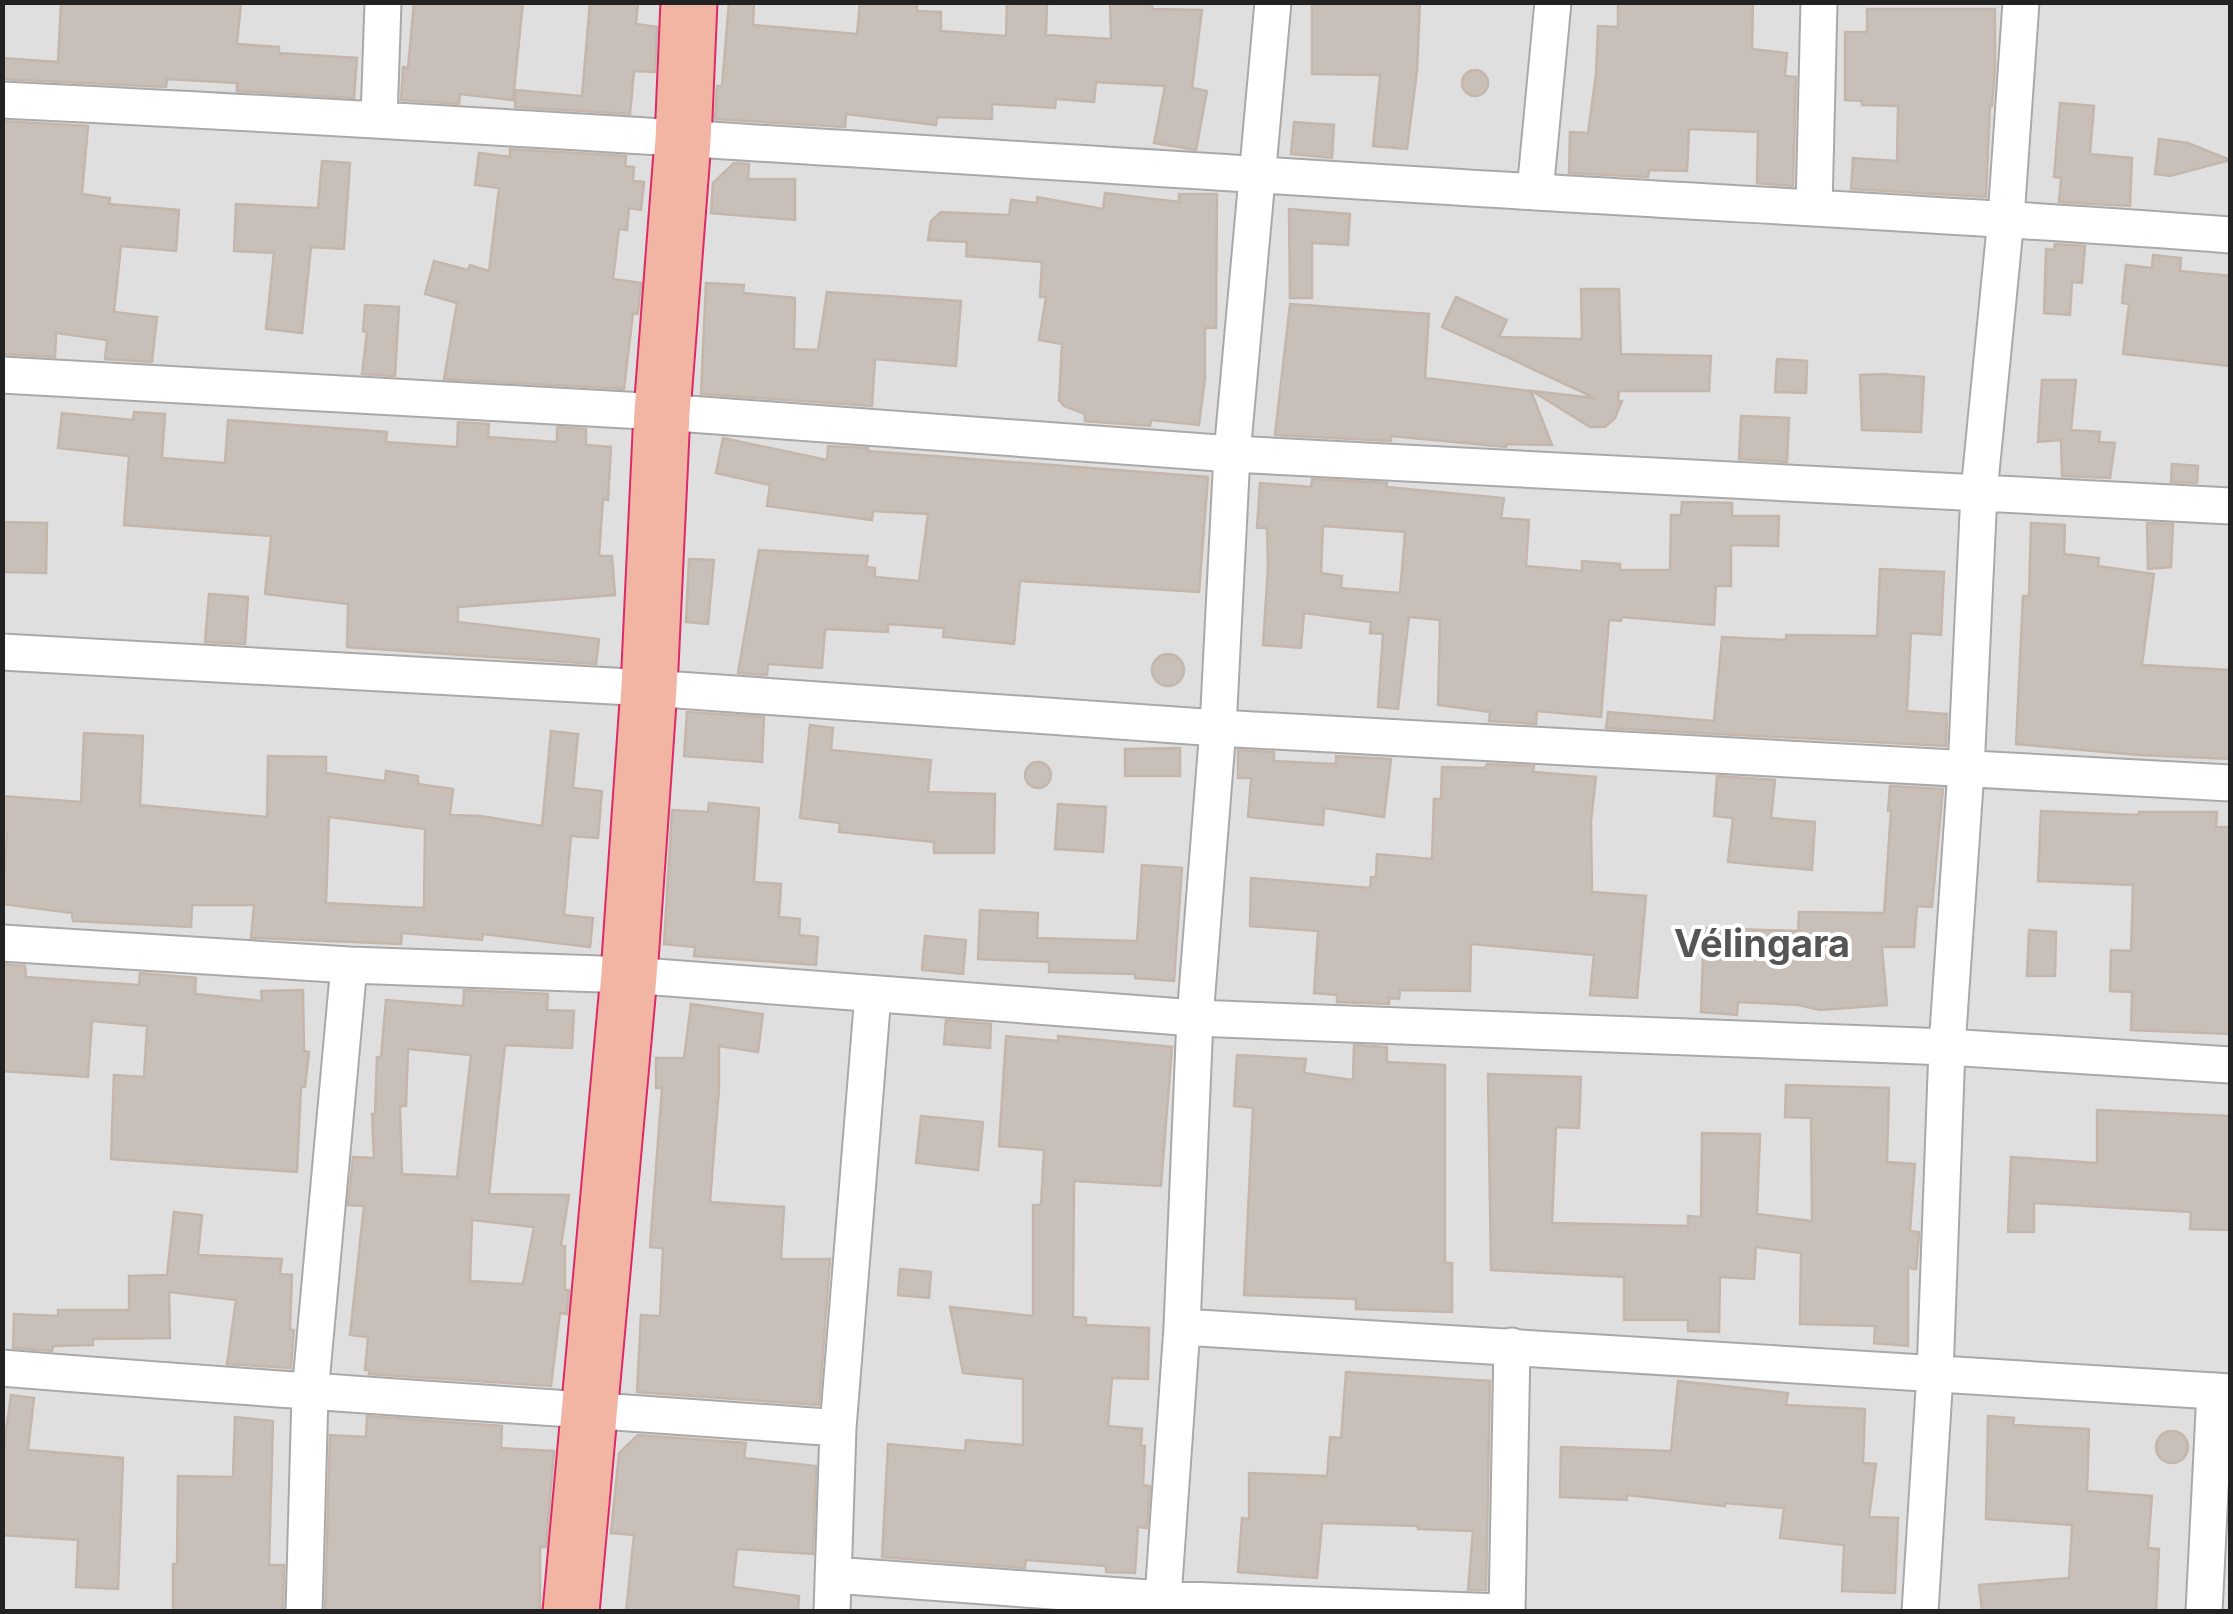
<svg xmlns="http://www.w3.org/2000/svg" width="2233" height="1614" viewBox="0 0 2233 1614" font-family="Inter,sans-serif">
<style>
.residential{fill:#e0dfdf}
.building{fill:#c7bfb8;stroke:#c4b6ab;stroke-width:2.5;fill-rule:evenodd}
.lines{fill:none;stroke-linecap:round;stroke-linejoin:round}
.minor-casing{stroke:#a9a9a9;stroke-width:39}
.trunk-casing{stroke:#dc2a67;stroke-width:59}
.minor{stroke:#fff;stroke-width:35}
.trunk{stroke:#f2b4a3;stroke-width:55}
.labels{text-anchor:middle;stroke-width:8;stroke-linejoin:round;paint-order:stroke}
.district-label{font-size:38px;font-weight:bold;fill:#555;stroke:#fff}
</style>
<rect width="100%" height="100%" fill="#f2efe9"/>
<path class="residential" d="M3 3H2230V1611H3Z"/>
<path class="building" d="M61 2H241L237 44 279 47V53L357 58 354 98 237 91V83L167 79 166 87 2 79V58L58 62Z
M414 2H523L513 100 460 94 459 104 401 100 403 67 408 68Z
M590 2H638L636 24 657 27 655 72 634 71 630 114 515 107 516 90 582 96Z
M729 2H754L753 25 857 34 860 2H917V11L941 12V31L1006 36 1007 2H1047L1046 35 1111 39 1110 2H1152V9L1202 10 1192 88 1207 91 1196 150 1154 143 1165 86 1096 82 1094 102 1056 99 1055 108 992 104V119L937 117 936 125 846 114 845 127 715 119 717 86H722Z
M1312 2H1420L1417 71 1407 149 1373 146 1380 75 1312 74Z
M1618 2H1753L1752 49 1787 53 1785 76 1796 77 1793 186 1757 183 1758 132 1689 129 1687 171 1649 170 1648 177 1569 173 1570 132 1588 133 1596 74 1598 26 1618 27Z
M1867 9H1995V70L1992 106H1990L1986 197 1851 189 1853 158 1897 161 1898 106 1862 105V101L1845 100V32H1867Z
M1462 83a13 13 0 1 1 26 0a13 13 0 1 1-26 0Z
M2060 103 2094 106 2090 154 2132 158 2130 206 2059 202 2061 178 2054 177Z
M2 121 88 126 82 194 110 198 109 204 179 210 176 251 121 246 114 312 157 317 152 362 105 359 107 340 56 333 55 357 2 354Z
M1294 122 1334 125 1332 158 1291 154Z
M2159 139 2188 143 2230 160 2170 176 2155 174Z
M510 149 626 156 625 166 634 167 633 181 644 182 641 210 629 208 627 230 619 229 613 279 641 283 638 314 633 313 624 389 444 379 457 303 425 294 434 261 468 270 470 265 489 271 499 188 475 185 479 153 510 157Z
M322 161 350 163 344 249 311 247 302 333 266 329 274 253 234 251 236 204 318 208Z
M734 163 749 164 748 179H795V220L711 213 713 183Z
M1105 193 1179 202V194H1217L1216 328H1205V378L1199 425 1151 420 1150 426 1085 421V414L1064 406 1059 400 1062 344 1039 340 1046 297H1040L1042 262 966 256 967 242 928 240 931 221 941 212 1009 215 1011 200 1037 203V197L1103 209Z
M1289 209 1350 214 1348 245 1312 243V298H1290Z
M2055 244 2085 246 2082 283 2072 282 2070 315 2044 313 2046 249 2054 250Z
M2153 255 2181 258 2180 271 2230 276V366L2123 354 2129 304 2122 303 2126 265 2152 268Z
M706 283 744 285 743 293 795 298 794 349 818 350 827 292 961 301 956 366 875 359 872 406 701 394Z
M1581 289H1619L1621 354 1711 356 1709 391H1619L1618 401H1622L1615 418 1605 427H1590L1532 391 1595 398 1442 327 1456 297 1507 320 1499 337 1582 339Z
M1290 304 1429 314 1425 378 1531 391 1552 445 1507 444 1506 447 1391 436V441L1275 435Z
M365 305 399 307 395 376 362 374 367 332 363 331Z
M1777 359 1807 361 1806 393 1775 392Z
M1882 374 1924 377 1921 432 1862 430 1860 375Z
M2042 380H2076L2071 430 2100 432 2099 442 2115 443 2110 478 2062 476 2061 440 2038 442Z
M134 412 165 414 162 458 225 463 228 420 387 432 386 442 457 447 458 422 489 424 488 437 557 442V427L586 429V445L611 447 608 500 603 499 599 556H612L615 595 458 607V622L599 639 596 664 347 647 348 604 265 594 271 536 124 525 129 456 58 448 62 413 133 420Z
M1741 416 1789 418 1787 462 1739 459Z
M723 438 827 460 828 446 868 448V451L1208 477 1199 592 1020 581 1014 644 943 637 944 628 888 624V632L825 629 822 668 768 664 767 675 738 673 759 550 868 556 866 567 875 568V577L919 581 928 514 873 511 872 520 767 506 770 485 716 473Z
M2172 464 2198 466 2197 483 2171 482Z
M1312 479 1387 483 1386 487 1504 498 1501 518 1529 520 1526 566 1582 571V561L1620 564V570H1670L1671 515H1681L1682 502 1732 503V516H1779L1778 546 1731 545V586H1716L1714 625 1622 617 1621 621 1609 620 1601 717 1537 711 1536 724 1489 721 1490 712 1438 705 1440 620 1409 617 1398 709 1378 707 1383 634 1370 633 1371 622 1304 613 1301 648 1263 645 1268 566 1267 528H1257L1260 483 1311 487ZM1323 526 1405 532 1400 593 1341 588 1342 576 1321 573Z
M2 522 47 523 46 573 2 572Z
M2031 523 2065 525 2064 554 2099 558 2098 566 2154 574 2142 665 2230 670V759L2139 755 2016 744 2023 596H2029Z
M2147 523 2173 524 2171 567 2148 569Z
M689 559 714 560 708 624 686 622Z
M1880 569 1944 572 1941 635 1911 633 1907 711 1947 714 1946 746 1606 728 1608 712 1714 721 1722 637 1786 640V635L1877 636Z
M209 594 248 597 245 644 205 642Z
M1152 670a16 16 0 1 1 32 0a16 16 0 1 1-32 0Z
M687 712 764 717 762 762 684 756Z
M810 725 833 728 831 750 931 760 928 792 995 794 994 853H934V842L839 832 840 823 800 818Z
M551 731 578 734 573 788 602 791 598 838 571 836 564 915 593 918 590 947 483 934 482 940 402 933 401 944 251 938 254 905H192L191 927 73 921 72 913 2 904 7 834H2V796L81 802 84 733 143 736 140 805 267 817 268 756 326 757V773L385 781 386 771 418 776V784L453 789 450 815 481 816 542 826ZM329 817 425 829 424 908 326 903Z
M1180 748V776H1125V749Z
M1238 750 1274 752V761L1336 764V756L1391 759 1384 817 1324 808 1323 825 1248 817 1251 778H1238Z
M1025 775a13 13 0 1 1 26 0a13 13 0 1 1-26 0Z
M1487 764 1534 766 1533 772 1596 777 1591 821 1592 892 1646 896 1637 998 1590 995 1594 955 1471 944 1470 991 1400 990 1399 999 1389 998V1004L1337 1002V995L1314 993 1318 931 1250 926 1251 878 1370 888 1371 877H1376L1377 854 1432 859 1434 799H1441L1442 767 1485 768Z
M1717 776 1775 780 1771 818 1815 822 1812 870 1728 862 1733 818 1714 816Z
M1890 786 1943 789 1932 907 1917 906 1914 947H1882L1887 1005 1820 1010 1798 1005 1738 1002 1737 1015 1701 1012 1704 928 1798 931 1799 912 1884 913 1891 811H1888Z
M709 803 759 808 754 882 781 884 779 917 800 919 799 935 818 937 816 965 694 956 695 947 664 944 672 810 708 812Z
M1058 804 1106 807 1103 852 1055 849Z
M2041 811 2139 815V812H2217L2216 827H2230V1034L2131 1030 2132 992 2110 991 2111 950 2131 951 2133 885 2038 881Z
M1142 865 1182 868 1174 981 1135 978V974L1049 972V962L978 959 980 910 1038 913 1037 938 1137 941Z
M2029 930 2056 932 2055 976H2027Z
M925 936 966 940 963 974 922 970Z
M2 964 25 966 26 977 139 985 140 973 196 978 195 994 262 1001 261 991 303 990 304 1051 309 1052 305 1087H301L297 1172 111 1159 114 1075 144 1077 147 1026 92 1021 88 1077 2 1071Z
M464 990 548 994 547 1010 574 1011 572 1048 505 1045 489 1194 569 1195 561 1245 565 1246V1290H569L567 1314 560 1313 551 1386 369 1374V1370H365L368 1337 350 1335 364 1206 348 1205 353 1157 374 1158 372 1114H375L377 1057H381L386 1000 463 1006ZM408 1049 471 1055 457 1177 402 1174 400 1106H406ZM472 1220 534 1227 523 1284 470 1281Z
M691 1004 763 1014 758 1052 719 1046V1088L710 1202 784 1207 781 1259H830L819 1405 637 1392 641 1315 660 1316 663 1248 650 1247 662 1088H656V1058H684Z
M946 1020 991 1024 990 1048 944 1044Z
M1006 1036 1058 1041V1036L1172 1047 1161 1186 1074 1181 1073 1317 1086 1318V1325L1149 1328 1148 1379 1112 1378 1108 1426 1142 1429 1141 1446H1145L1143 1485 1150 1486 1147 1528 1138 1527 1135 1573 1106 1572V1566L1026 1560 1025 1568 882 1557 888 1444 965 1451 966 1440 1023 1445V1379L963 1373 950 1307 1033 1316V1205H1041L1044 1150 999 1146Z
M1354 1045 1387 1047V1062L1445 1065V1263H1452V1312L1356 1309V1299L1244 1295 1253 1108 1234 1106 1237 1055 1306 1059 1304 1073 1353 1080Z
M1488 1074 1581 1077 1579 1128 1556 1127 1552 1223 1688 1226V1216L1701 1217 1702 1133 1760 1134 1757 1214 1812 1221 1811 1118 1785 1117 1786 1085 1889 1088 1887 1162 1915 1164 1910 1231 1919 1232 1918 1248 1916 1269 1908 1268V1346L1874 1343 1875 1326 1800 1324 1801 1253 1756 1247 1754 1279 1720 1277 1719 1332 1688 1331V1320H1624V1277L1491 1270Z
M2097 1110 2230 1116V1230L2190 1229 2191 1212 2034 1203V1232H2008L2011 1157 2097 1163Z
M921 1116 983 1122 978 1170 916 1163Z
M174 1212 202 1215 198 1255 282 1259 280 1274 292 1275 290 1330H294L291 1368 227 1364 236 1300 169 1292 170 1338 93 1339V1345L53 1346 52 1351 13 1348 14 1314 58 1316V1310H129V1276L167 1275Z
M900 1269 931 1272 929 1298 898 1295Z
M1346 1372 1490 1381 1486 1590H1468L1473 1531 1418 1529V1526L1322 1523 1317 1578 1238 1572 1242 1518 1249 1519V1473L1327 1476 1330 1437 1341 1438Z
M1678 1381 1788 1393 1786 1405 1865 1409 1863 1463 1876 1464 1869 1517 1898 1518 1895 1593 1842 1591 1844 1545 1780 1538 1784 1508 1725 1503V1506L1627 1495V1500L1560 1497 1561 1447 1671 1451Z
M11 1395 34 1398 28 1450 123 1458 118 1589 76 1587 78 1540 2 1535V1459Z
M367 1416 502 1426 501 1448 554 1451 546 1547H540V1612H325L330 1435 366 1437Z
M1988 1416 2014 1418 2013 1425 2089 1429 2087 1491 2152 1496 2148 1548 2159 1549 2156 1612H1982L1979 1585 2069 1578 2072 1525 1986 1519Z
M235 1417 273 1421 269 1565H284L283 1612H173V1564H177L178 1476 233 1477Z
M2156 1447a16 16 0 1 1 32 0a16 16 0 1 1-32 0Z
M638 1435 746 1443 744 1458 816 1466 813 1554 737 1549 733 1587 799 1596 798 1612H626L634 1535 611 1533 619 1453Z"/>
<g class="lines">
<defs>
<path id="minor" d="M2 100C514 125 1025 161 1536 192 1768 206 1999 217 2230 235
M379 119 383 2
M1535 192 1553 2
M1814 208 1819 2
M2 375 662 412 1232 454 2230 506
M2 652 649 688 1218 728 2230 783
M2 943 349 965 629 975 1195 1018 1947 1047 2230 1065
M1182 1327 2230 1392
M2 1368C281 1391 559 1407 838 1428
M833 1575 1162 1599 1500 1612
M304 1612 310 1394 349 965
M832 1612 838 1428 873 994
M1162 1612 1182 1327 1195 1018 1218 728 1232 454 1273 2
M1507 1612 1512 1346
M1920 1612 1935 1374 1947 1047 1966 770 1979 492 2006 218 2021 2
M2204 1612 2215 1391"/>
<path id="trunk" d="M571 1612 629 975 649 688 662 412 683 140 689 2"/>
</defs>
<use href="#minor" class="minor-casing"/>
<use href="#trunk" class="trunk-casing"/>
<use href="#minor" class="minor"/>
<use href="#trunk" class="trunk"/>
</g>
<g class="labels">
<g class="district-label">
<text x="1762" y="957">Vélingara</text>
</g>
</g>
<rect width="2233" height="1614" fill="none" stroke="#222222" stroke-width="10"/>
</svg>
